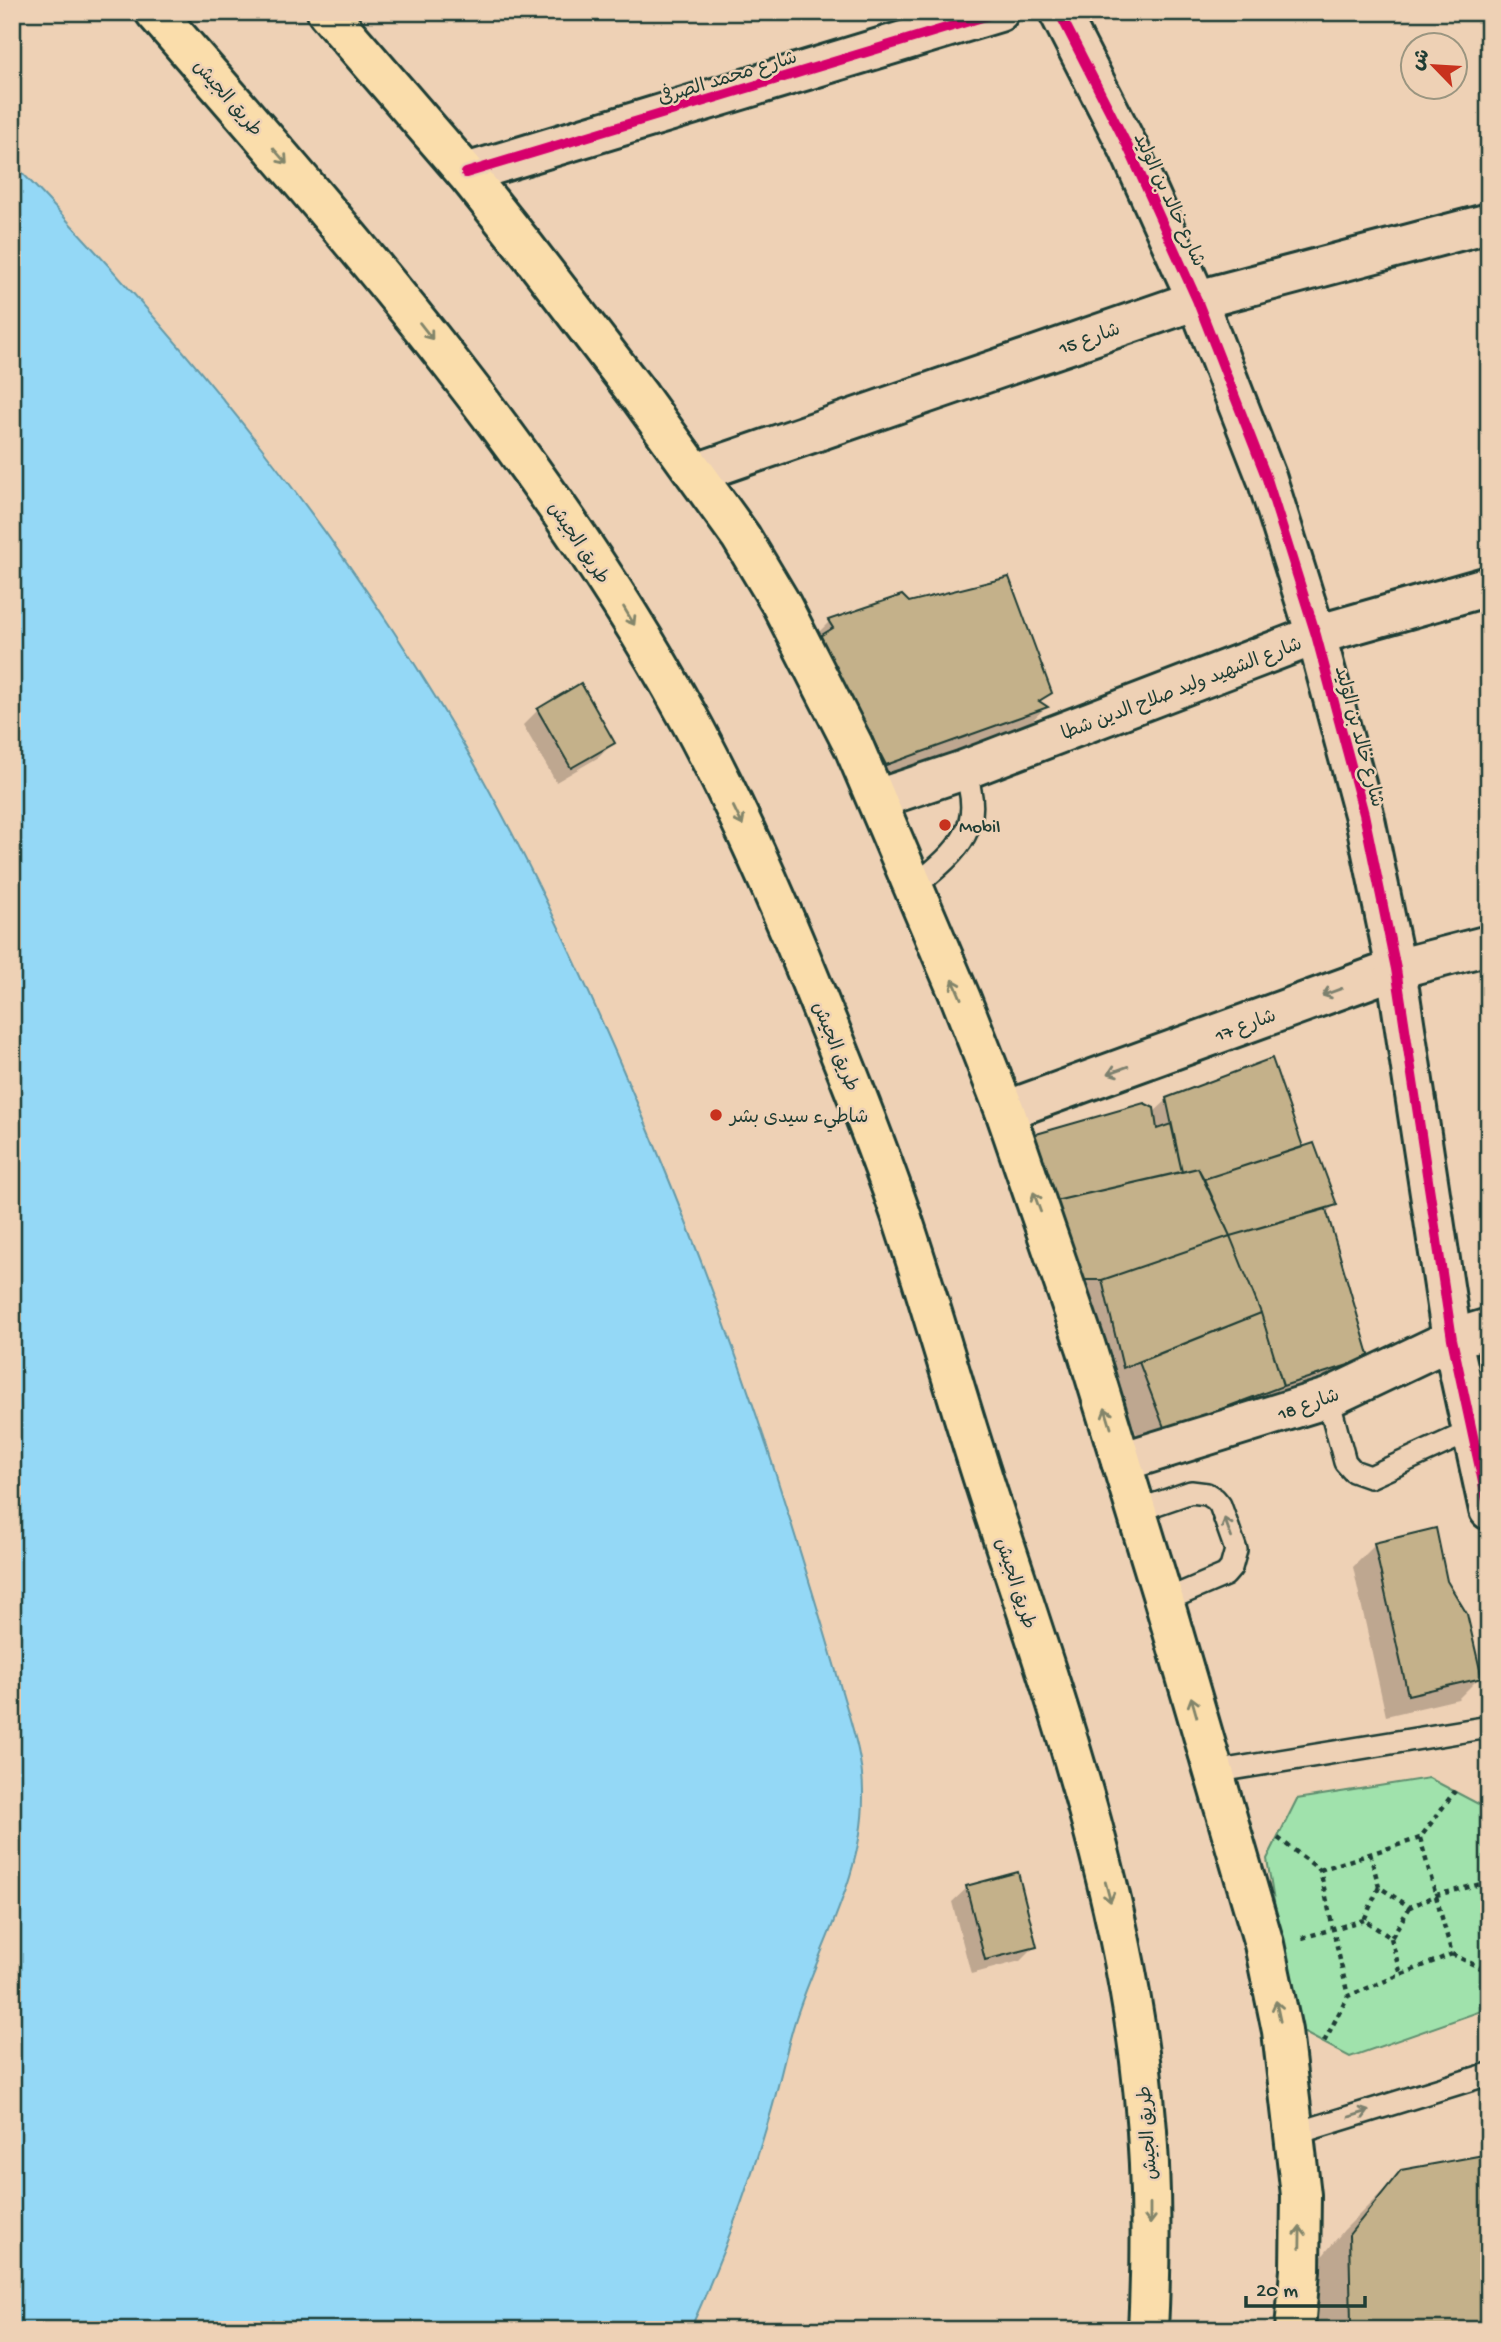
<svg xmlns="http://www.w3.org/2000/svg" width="1501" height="2342" viewBox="0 0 1501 2342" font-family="'Gochi Hand','Playpen Sans Arabic',sans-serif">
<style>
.green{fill:#a0e2ac;stroke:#609070;stroke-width:2}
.water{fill:#94d8f6;stroke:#659aa8;stroke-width:2}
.shadow{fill:#0003}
.building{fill:#c4b18a;stroke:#1f3d34;stroke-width:2}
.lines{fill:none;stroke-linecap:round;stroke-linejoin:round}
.lane-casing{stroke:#1f3d34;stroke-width:26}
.street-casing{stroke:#1f3d34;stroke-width:44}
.secondary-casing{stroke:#1f3d34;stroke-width:44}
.highway-casing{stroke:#1f3d34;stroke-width:44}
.path{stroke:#1f3d34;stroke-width:4.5;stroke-dasharray:5 5;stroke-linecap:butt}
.lane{stroke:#eed1b5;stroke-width:21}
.street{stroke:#eed1b5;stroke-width:38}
.secondary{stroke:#eed1b5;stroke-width:38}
.highway{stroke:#faddab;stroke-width:38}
.cycleway-casing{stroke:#eed1b5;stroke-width:15}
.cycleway{stroke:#d6006c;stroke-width:10}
.oneway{stroke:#82856a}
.oneway2{stroke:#7c806e}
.poi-dot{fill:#c8321e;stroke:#eed1b5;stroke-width:2.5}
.labels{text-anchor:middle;stroke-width:5;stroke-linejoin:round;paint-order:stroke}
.street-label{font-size:19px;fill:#1f3d34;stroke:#eed1b5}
.poi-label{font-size:19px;fill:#1f3d34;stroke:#eed1b5;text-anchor:start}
</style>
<rect width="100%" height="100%" fill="#eed1b5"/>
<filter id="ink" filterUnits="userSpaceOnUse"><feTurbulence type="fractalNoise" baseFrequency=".0143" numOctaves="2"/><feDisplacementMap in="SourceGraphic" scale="14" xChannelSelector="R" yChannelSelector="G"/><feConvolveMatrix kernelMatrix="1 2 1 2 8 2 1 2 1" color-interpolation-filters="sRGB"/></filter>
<g filter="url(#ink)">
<path class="green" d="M1429 1778 1486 1808 1489 1819V2006L1487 2009 1350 2057 1299 2030 1281 1944 1267 1859 1297 1799Z"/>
<path class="water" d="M12 162C187 344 348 541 473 761 533 867 584 978 632 1091 688 1222 739 1356 781 1491 801 1554 820 1616 838 1678 849 1718 864 1756 863 1797 863 1875 820 1945 796 2018 786 2049 780 2081 771 2112 749 2187 722 2259 690 2330H12Z"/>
<path class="shadow" d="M902 597 1050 693 1039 703 1045 708 1017 735 857 792 801 650 829 622Z
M580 686 613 743 599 757 556 782 523 725 538 710Z
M1167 1100 1302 1149 1335 1205 1325 1214 1368 1358 1346 1380 1143 1451 1117 1382 1055 1301 1153 1113Z
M1375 1545 1446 1582 1480 1677 1458 1699 1386 1716 1353 1567Z
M967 1888 1035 1946 1020 1961 971 1974 952 1902Z
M1402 2172 1489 2330H1292L1291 2294 1344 2230Z"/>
<path class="building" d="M1009 577 1052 693 1039 701 1048 707 886 765 820 636 833 628 828 620 902 595 909 602Z
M581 683 615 743 571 768 537 709Z
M1272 1058 1303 1147 1204 1179 1198 1168 1182 1172 1166 1098Z
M1144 1103 1154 1108 1157 1129 1171 1124 1182 1172 1055 1201 1033 1135Z
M1314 1143 1337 1205 1230 1236 1204 1179Z
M1198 1168 1230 1236 1102 1280H1077L1055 1201Z
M1326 1209 1370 1358 1283 1386 1261 1313 1230 1236Z
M1230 1236 1261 1313 1123 1368 1102 1280Z
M1261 1313 1283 1386 1165 1430 1139 1362Z
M1436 1528 1447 1581 1467 1614 1482 1678 1408 1695 1374 1543Z
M1018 1872 1037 1947 985 1960 966 1886Z
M1489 2154V2330H1358L1351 2323 1349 2235 1401 2170Z"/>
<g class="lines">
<defs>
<path id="lane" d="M914 887C956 852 987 829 964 770
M1328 1398 1345 1462 1353 1471 1370 1477 1471 1431
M1136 1511 1191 1492 1207 1494 1215 1499 1220 1505 1236 1550 1231 1568 1225 1575 1164 1601
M1213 1772 1489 1727
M1294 2134 1489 2074"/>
<path id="street" d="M466 173 999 12
M696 473 1197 300 1489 223
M877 799 964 770 1316 635 1489 586
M1005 1111 1396 969 1489 945
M1121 1462 1328 1398 1452 1339 1489 1328"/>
<path id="secondary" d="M1059 12 1128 147 1197 300 1267 479 1316 635 1364 814 1396 969 1452 1339 1489 1510"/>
<path id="highway" d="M155 12C347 233 544 455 686 713 738 807 781 907 821 1007 849 1075 876 1143 900 1212 933 1310 960 1410 993 1509 1056 1700 1125 1895 1144 2097 1152 2174 1152 2252 1148 2330
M327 12 466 173 525 247 640 397 741 537 781 604 853 745 961 999 1005 1111 1086 1347 1164 1601 1264 1944 1282 2031 1301 2195 1300 2270 1295 2330"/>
</defs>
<use href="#lane" class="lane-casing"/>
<use href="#street" class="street-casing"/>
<use href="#secondary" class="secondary-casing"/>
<use href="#highway" class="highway-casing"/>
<path class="path" d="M1278 1838 1320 1870 1348 1996
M1420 1838 1452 1954 1489 1972
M1370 1853 1379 1887
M1320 1870 1420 1838 1455 1791
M1410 1907 1391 1938 1364 1920 1379 1887 1410 1907 1436 1895 1489 1882
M1302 1938 1364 1920
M1391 1938 1401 1975
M1324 2042 1348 1996 1452 1954"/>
<use href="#lane" class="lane"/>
<use href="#street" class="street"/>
<use href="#secondary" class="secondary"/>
<use href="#highway" class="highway"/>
<defs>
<path id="cycleway" d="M1059 12 1128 147 1197 300 1267 479 1316 635 1364 814 1396 969 1452 1339 1489 1510
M466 173 999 12"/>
</defs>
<use href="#cycleway" class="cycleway-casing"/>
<use href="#cycleway" class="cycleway"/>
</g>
<defs><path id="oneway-shaft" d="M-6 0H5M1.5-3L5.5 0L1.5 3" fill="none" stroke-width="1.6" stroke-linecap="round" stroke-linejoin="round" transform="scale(1.75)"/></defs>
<g class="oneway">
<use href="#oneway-shaft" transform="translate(280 156) rotate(49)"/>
<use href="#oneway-shaft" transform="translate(426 331) rotate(52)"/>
<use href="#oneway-shaft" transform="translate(629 616) rotate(59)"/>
<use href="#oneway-shaft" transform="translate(738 816) rotate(64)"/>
<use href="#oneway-shaft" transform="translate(957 989) rotate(-113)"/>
<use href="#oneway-shaft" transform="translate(1037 1202) rotate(-110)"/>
<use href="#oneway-shaft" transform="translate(1108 1418) rotate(-107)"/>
<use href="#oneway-shaft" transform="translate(1194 1707) rotate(-106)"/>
<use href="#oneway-shaft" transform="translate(1108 1892) rotate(75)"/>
<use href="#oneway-shaft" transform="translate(1278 2011) rotate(-102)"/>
<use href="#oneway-shaft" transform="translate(1150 2214) rotate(90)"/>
<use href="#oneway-shaft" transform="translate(1300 2237) rotate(-89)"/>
</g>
<g class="oneway2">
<use href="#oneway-shaft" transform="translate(1332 992) rotate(160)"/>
<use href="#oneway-shaft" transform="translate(1118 1070) rotate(160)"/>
<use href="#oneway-shaft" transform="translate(1228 1528) rotate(-110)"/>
<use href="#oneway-shaft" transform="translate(1359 2114) rotate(-17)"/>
</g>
</g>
<g class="poi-dot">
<circle cx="945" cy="825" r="7"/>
<circle cx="716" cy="1115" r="7"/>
</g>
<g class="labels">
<g class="street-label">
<text transform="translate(727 76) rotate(-17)" y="7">شارع محمد الصرفى</text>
<text transform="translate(229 97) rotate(49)" y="7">طريق الجيش</text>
<text transform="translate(1171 199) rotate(65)" y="7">شارع خالد بن الوليد</text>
<text transform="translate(1089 337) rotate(-19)" y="7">شارع 15</text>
<text transform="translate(580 542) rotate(56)" y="7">طريق الجيش</text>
<text transform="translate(1181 687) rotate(-21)" y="7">شارع الشهيد وليد صلاح الدين شطا</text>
<text transform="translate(1361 736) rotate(75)" y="7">شارع خالد بن الوليد</text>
<text transform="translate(1245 1024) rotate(-20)" y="7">شارع 17</text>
<text transform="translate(837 1046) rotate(68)" y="7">طريق الجيش</text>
<text transform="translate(1308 1403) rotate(-19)" y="7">شارع 18</text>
<text transform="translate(1017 1583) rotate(72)" y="7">طريق الجيش</text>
<text transform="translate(1146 2133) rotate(-94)" y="7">طريق الجيش</text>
</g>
<g class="poi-label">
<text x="959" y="832">Mobil</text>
<text x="730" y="1122">شاطيء سيدى بشر</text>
</g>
</g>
<rect width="1501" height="2342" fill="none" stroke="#eed1b5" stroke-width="42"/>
<rect x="21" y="21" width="1459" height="2300" fill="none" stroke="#1f3d34" stroke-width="2.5" filter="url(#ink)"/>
<g transform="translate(1434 66) rotate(295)"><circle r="33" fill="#eed1b5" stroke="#9b9681" stroke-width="2"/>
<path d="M0-5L12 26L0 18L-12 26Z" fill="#c8321e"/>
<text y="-10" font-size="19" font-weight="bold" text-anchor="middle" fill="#1f3d34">ش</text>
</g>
<path d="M1246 2296v10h119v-10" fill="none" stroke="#1f3d34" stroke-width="3.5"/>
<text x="1256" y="2296" font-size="21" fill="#1f3d34" stroke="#eed1b5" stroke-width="5" paint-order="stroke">20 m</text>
</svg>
